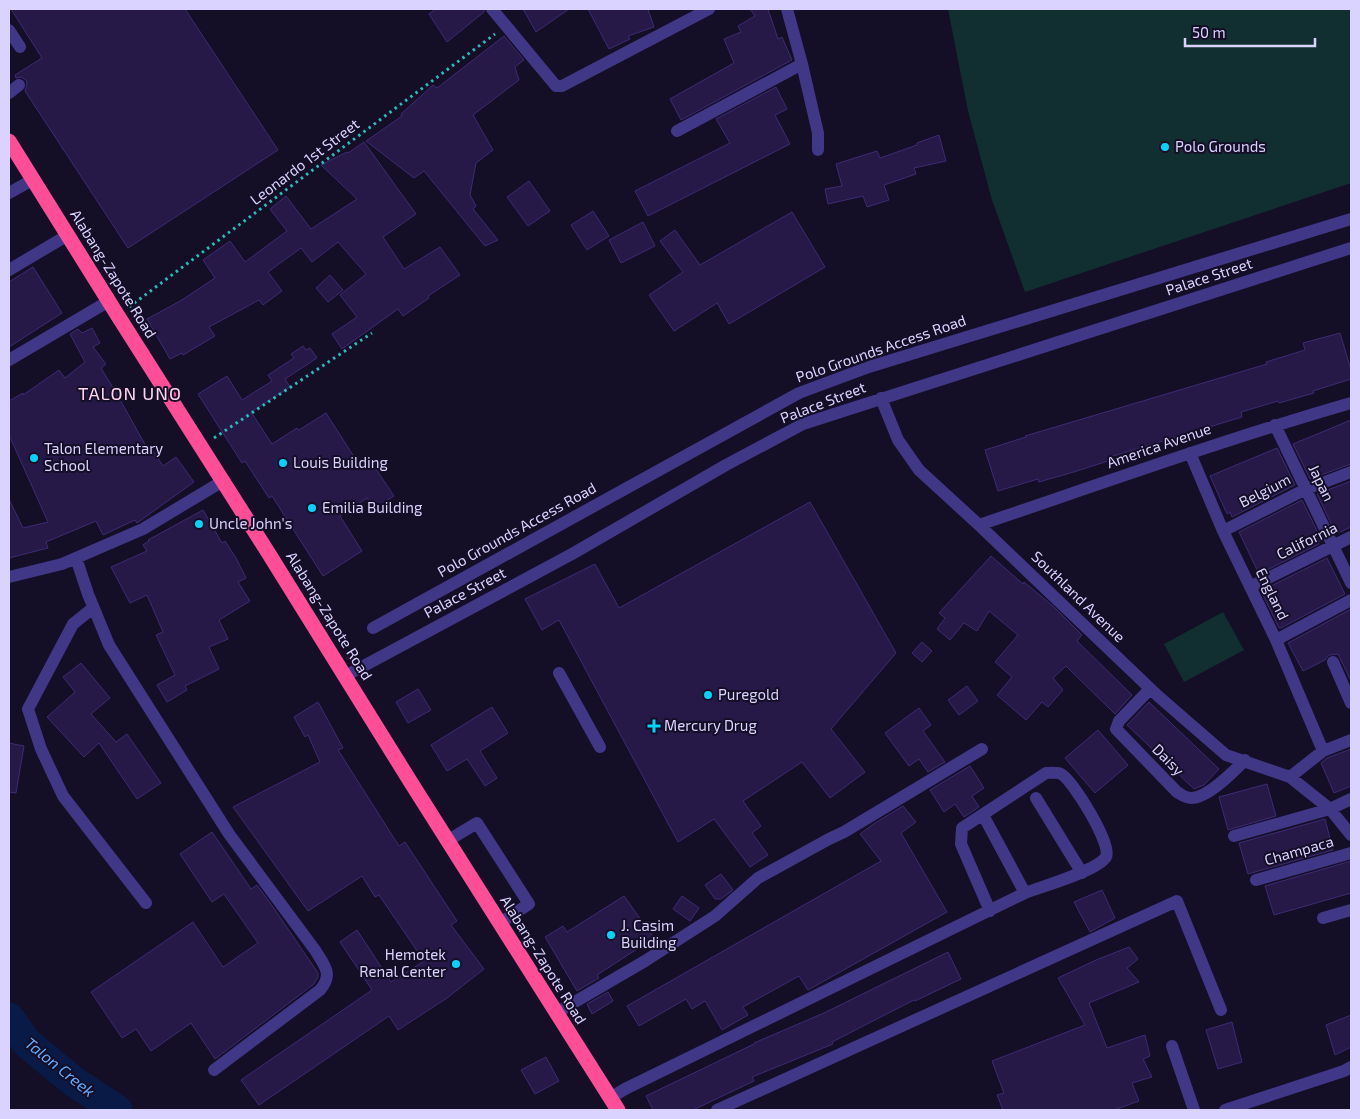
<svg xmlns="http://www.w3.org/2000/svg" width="1360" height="1119" viewBox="0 0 1360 1119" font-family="'Exo 2',sans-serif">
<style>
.green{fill:#112f30}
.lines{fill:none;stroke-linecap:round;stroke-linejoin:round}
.river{stroke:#081a45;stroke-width:31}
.building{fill:#261948;stroke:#3e2b75}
.path{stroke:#2abbbc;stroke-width:3;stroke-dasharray:2.5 4;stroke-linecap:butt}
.minor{stroke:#403787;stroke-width:12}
.highway{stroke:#ff4e97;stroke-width:15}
.poi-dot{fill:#00d4fe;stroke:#140e26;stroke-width:2}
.labels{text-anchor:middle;stroke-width:4;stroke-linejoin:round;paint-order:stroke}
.poi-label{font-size:15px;fill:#dbd3ff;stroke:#140e26;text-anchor:start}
.street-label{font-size:15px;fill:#dbd3ff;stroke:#140e26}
.water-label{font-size:16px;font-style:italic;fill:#61abff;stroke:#140e26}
.quarter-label{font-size:18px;letter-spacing:1px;fill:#ffd5ed;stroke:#140e26}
</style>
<rect width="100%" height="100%" fill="#140e26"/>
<path class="green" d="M948 9H1351V183L1025 292 992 200 968 111Z
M1223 612 1244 650 1184 682 1164 644Z"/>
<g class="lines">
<path class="river" d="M9 1018 27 1043 73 1081 117 1110"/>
</g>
<path class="building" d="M11 9H185L278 150 128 248 25 91 27 84 26 80 21 77 16 78 15 75 42 58Z
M436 9H484V12L447 42 429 14Z
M523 9H569L536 32Z
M588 9H648L654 27 628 36 630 39 609 49Z
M750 9H768L778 39 782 37 792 60 681 120 670 99 734 63 724 39 741 32 738 26 755 16Z
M504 36 524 60 515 67 519 80 473 115 493 150 476 163 470 195 476 206 473 209 498 240 485 246 424 171 414 178 366 141 402 116 401 114 433 85 437 88Z
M776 87 787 109 775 115 790 144 648 216 635 191 730 143 716 119Z
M939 135 946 161 914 168 916 174 884 185 889 200 867 207 863 196 828 204 825 189 842 186 836 164 877 151 880 158 917 145V143Z
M364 142 416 214 383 237 404 269 440 247 460 275 428 296 429 298 403 316 398 309 342 349 332 334 357 317 340 295 366 274 338 242 312 262 301 248 268 272 282 291 263 305 259 300 209 327 215 336 183 355 182 353 170 359 147 319 182 300 215 278 203 260 230 241 245 262 287 231 270 209 286 196 311 229 357 199 321 165 347 152 348 153Z
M529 181 550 211 528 226 507 197Z
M593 211 609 236 587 250 571 225Z
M792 212 825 267 729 324 717 303 674 331 649 295 683 272 660 241 675 230 700 265Z
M643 222 655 246 621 263 609 240Z
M33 267 62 313 9 347V282Z
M330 275 343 290 328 302 316 288Z
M92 328 100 343 93 347 106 364 101 368 118 396 147 448 150 446 163 466 176 457 194 482 137 523 135 520 103 535 96 521 46 542 48 548 9 558V499L23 528 48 522 9 435V401L23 393V395L59 370 65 378 85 362 70 334 78 329 82 333Z
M1340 333 1351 370V379L1313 391 1314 393 1279 403 1278 401 1241 412 1242 417 1110 457 1111 460 1077 471 1039 482 1038 479 998 491 985 450 1026 437 1025 436 1267 364 1266 362 1305 350 1303 343Z
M303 346 306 350 310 348 317 358 285 379 290 387 251 412 272 444 297 428 299 430 326 413 358 463 368 457 394 496 374 509 367 498 340 516 362 551 323 576 272 496 269 498 245 461 242 463 198 394 227 376 242 400 272 381 268 375 294 358 291 354Z
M1351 420V464L1310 479 1293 444Z
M1277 448 1295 485 1232 517 1230 512 1227 514 1210 476Z
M1351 481V527L1336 534 1317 494Z
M1302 500 1322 541 1318 542 1319 544 1259 574 1239 532Z
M810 502 896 653 831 729 865 772 830 798 802 762 743 801 761 826 752 833 768 855 750 867 714 819 678 842 559 620 542 630 525 599 595 564 619 608Z
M203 510 222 543 225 541 236 558 246 578 238 582 250 601 219 620 228 639 209 647 219 669 185 686 187 690 167 702 157 685 175 675 156 635 163 632 147 595 130 603 111 567 147 551 143 545 149 541 148 540Z
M991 556 1023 584 1024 582 1054 607 1082 635 1077 641 1132 695 1115 714 1066 666 1053 678 1063 690 1048 707 1042 702 1026 720 997 695 1012 677 995 662 1018 635 989 611 977 631 964 623 950 640 937 629 945 618 939 613Z
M1327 558 1345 594 1281 628H1279L1261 591Z
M1351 609V681L1338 654 1329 655 1325 660 1303 671 1288 643Z
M922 642 932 651 922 662 912 653Z
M81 663 110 698 91 714 116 742 127 734 161 783 137 799 99 743 84 757 47 717 75 692 63 677Z
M967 686 978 701 959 715 948 700Z
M418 689 431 710 408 723 396 702Z
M318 702 343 748 338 750 399 846 405 842 457 921 451 925 484 969 447 998 398 1030 389 1016 259 1105 241 1080 372 990 340 942 357 930 391 982 424 961 379 895 375 897 362 876 308 911 233 807 320 762 308 735 305 737 294 717Z
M1149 702 1219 769 1204 785 1194 789 1127 725Z
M492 707 508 733 480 751 497 778 485 786 467 759 447 771 431 745Z
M919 708 931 725 923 731 945 762 928 772 919 759 909 766 885 733Z
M1098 730 1128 765 1095 793 1065 758Z
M9 743 24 746 16 793 9 792Z
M1351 749V786L1334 793 1321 763 1327 758Z
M970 766 984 788 972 796 979 807 964 817 955 804 944 812 930 790Z
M1267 784 1276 816 1228 830 1219 797Z
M903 806 916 822 901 833 947 912 808 990 799 976 743 1007 748 1015 722 1030 705 1001 692 1009 686 999 639 1026 627 1006 881 861 860 834 875 823Z
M1325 819 1333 850 1248 874 1239 843Z
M212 832 251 889 257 885 273 907 318 973V977L314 984 215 1059 191 1023 151 1051 136 1029 122 1038 91 992 193 922 223 967 258 943 224 894 212 902 180 854Z
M1351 861V893L1274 915 1265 886Z
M721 874 733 890 721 899H715L705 885Z
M1102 890 1115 918 1090 932 1074 902Z
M624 896 654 938 597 975 599 978 577 991 545 937 563 926 567 932Z
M682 896 699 908 690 921 673 909Z
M1129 947 1138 959 1127 968 1139 982 1089 1003 1107 1048 1145 1035 1150 1056 1143 1059 1152 1077 1132 1083 1139 1101 1114 1110H1003L997 1095 1004 1093 992 1061 1085 1025 1058 978 1096 960Z
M948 952 961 979 915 1001 914 1000 832 1042 833 1044 752 1077 754 1081 693 1110H653L646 1096 754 1044V1043L824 1013Z
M608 992 613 1001 592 1014 587 1004Z
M1351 1015V1047L1335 1055 1326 1025Z
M1232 1022 1242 1062 1218 1069 1206 1030Z
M546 1057 559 1081 535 1094 521 1070Z"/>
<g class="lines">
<path class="path" d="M129 307 495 34
M214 438 372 333"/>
<path class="minor" d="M492 9 556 86H562L709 9
M787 9 802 64 818 133V150
M9 30 20 47
M9 93 19 85
M677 131 802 64
M9 193 34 179
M9 270 68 235
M9 360 109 301
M881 398 898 440 919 470 979 525 1158 696 1226 755 1290 777 1330 809 1351 835
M1275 425 1351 583
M1190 453 1223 531 1276 640 1323 751
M979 525C1103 483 1226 439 1351 403
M1223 531 1306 489 1351 472
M76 558 88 594 109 645 229 834 315 950C324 965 334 974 320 990L214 1070
M9 577 62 564 143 529 223 481
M1250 587 1351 537
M93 608 73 624 28 709 41 749 63 796 146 903
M373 628 799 393 869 367 1351 219
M1276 640 1351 600
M1333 662 1351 703
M559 673 600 747
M345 676 572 554 726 465 803 424 1351 248
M1150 689 1119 721 1116 729 1177 792C1182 795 1185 798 1191 798 1208 798 1233 772 1245 760
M1290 777 1323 751 1351 740
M1036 798 1082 873
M1234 836 1330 809 1351 799
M447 841 477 823 529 904 500 923
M1256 880 1351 853
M990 911 961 844 962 828 1046 773C1051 773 1058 772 1061 774 1073 780 1113 846 1106 857 1097 871 1043 886 1025 893
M1323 918 1351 910
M556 1013 645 961 715 916 758 878 829 839 844 832 982 749
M1172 1046 1194 1110
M610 1098 625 1089 1025 893 983 815
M717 1110 1177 901 1221 1010
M1225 1110 1344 1071 1351 1067"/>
<path class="highway" d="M9 141 118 316 269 554 410 781 618 1110"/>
</g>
<g class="poi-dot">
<circle cx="1165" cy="147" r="5"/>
<circle cx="34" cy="458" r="5"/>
<circle cx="283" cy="463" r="5"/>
<circle cx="312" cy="508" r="5"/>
<circle cx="199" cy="524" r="5"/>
<circle cx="708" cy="695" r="5"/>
<path d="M651.5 718.5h5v5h5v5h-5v5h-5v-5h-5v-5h5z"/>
<circle cx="611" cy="935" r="5"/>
<circle cx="456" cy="964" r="5"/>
</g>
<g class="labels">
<g class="poi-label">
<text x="1175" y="152">Polo Grounds</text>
<text x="44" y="454">Talon Elementary<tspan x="44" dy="17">School</tspan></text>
<text x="293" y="468">Louis Building</text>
<text x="322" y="513">Emilia Building</text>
<text x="209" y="529">Uncle John's</text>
<text x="718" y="700">Puregold</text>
<text x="664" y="731">Mercury Drug</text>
<text x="621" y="931">J. Casim<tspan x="621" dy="17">Building</tspan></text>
<text x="446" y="960" text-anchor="end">Hemotek<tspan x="446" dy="17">Renal Center</tspan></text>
</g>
<g class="street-label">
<text transform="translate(305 162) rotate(-37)" y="5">Leonardo 1st Street</text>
<text transform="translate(113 274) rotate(58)" y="5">Alabang-Zapote Road</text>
<text transform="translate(1209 277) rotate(-18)" y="5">Palace Street</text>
<text transform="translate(881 349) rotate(-19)" y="5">Polo Grounds Access Road</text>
<text transform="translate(823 403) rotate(-21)" y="5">Palace Street</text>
<text transform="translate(1159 446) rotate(-19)" y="5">America Avenue</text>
<text transform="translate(1321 483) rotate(64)" y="5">Japan</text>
<text transform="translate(1265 491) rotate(-27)" y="5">Belgium</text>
<text transform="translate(517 530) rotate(-29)" y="5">Polo Grounds Access Road</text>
<text transform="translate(1307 541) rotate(-26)" y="5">California</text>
<text transform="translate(465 593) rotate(-28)" y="5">Palace Street</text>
<text transform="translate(1272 594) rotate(64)" y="5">England</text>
<text transform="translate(1078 597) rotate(44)" y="5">Southland Avenue</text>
<text transform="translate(329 616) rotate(58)" y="5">Alabang-Zapote Road</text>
<text transform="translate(1168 760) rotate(45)" y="5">Daisy</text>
<text transform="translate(1299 851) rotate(-16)" y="5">Champaca</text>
<text transform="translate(543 960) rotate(58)" y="5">Alabang-Zapote Road</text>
</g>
<g class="water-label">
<text transform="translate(60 1067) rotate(39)" y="6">Talon Creek</text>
</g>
<g class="quarter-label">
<text x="130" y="400">TALON UNO</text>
</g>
</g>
<rect width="1360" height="1119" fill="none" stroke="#dbd3ff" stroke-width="20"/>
<path d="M1185 38v8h130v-8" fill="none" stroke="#dbd3ff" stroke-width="2.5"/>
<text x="1192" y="38" font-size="15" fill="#dbd3ff" stroke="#140e26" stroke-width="4" paint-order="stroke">50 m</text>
</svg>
